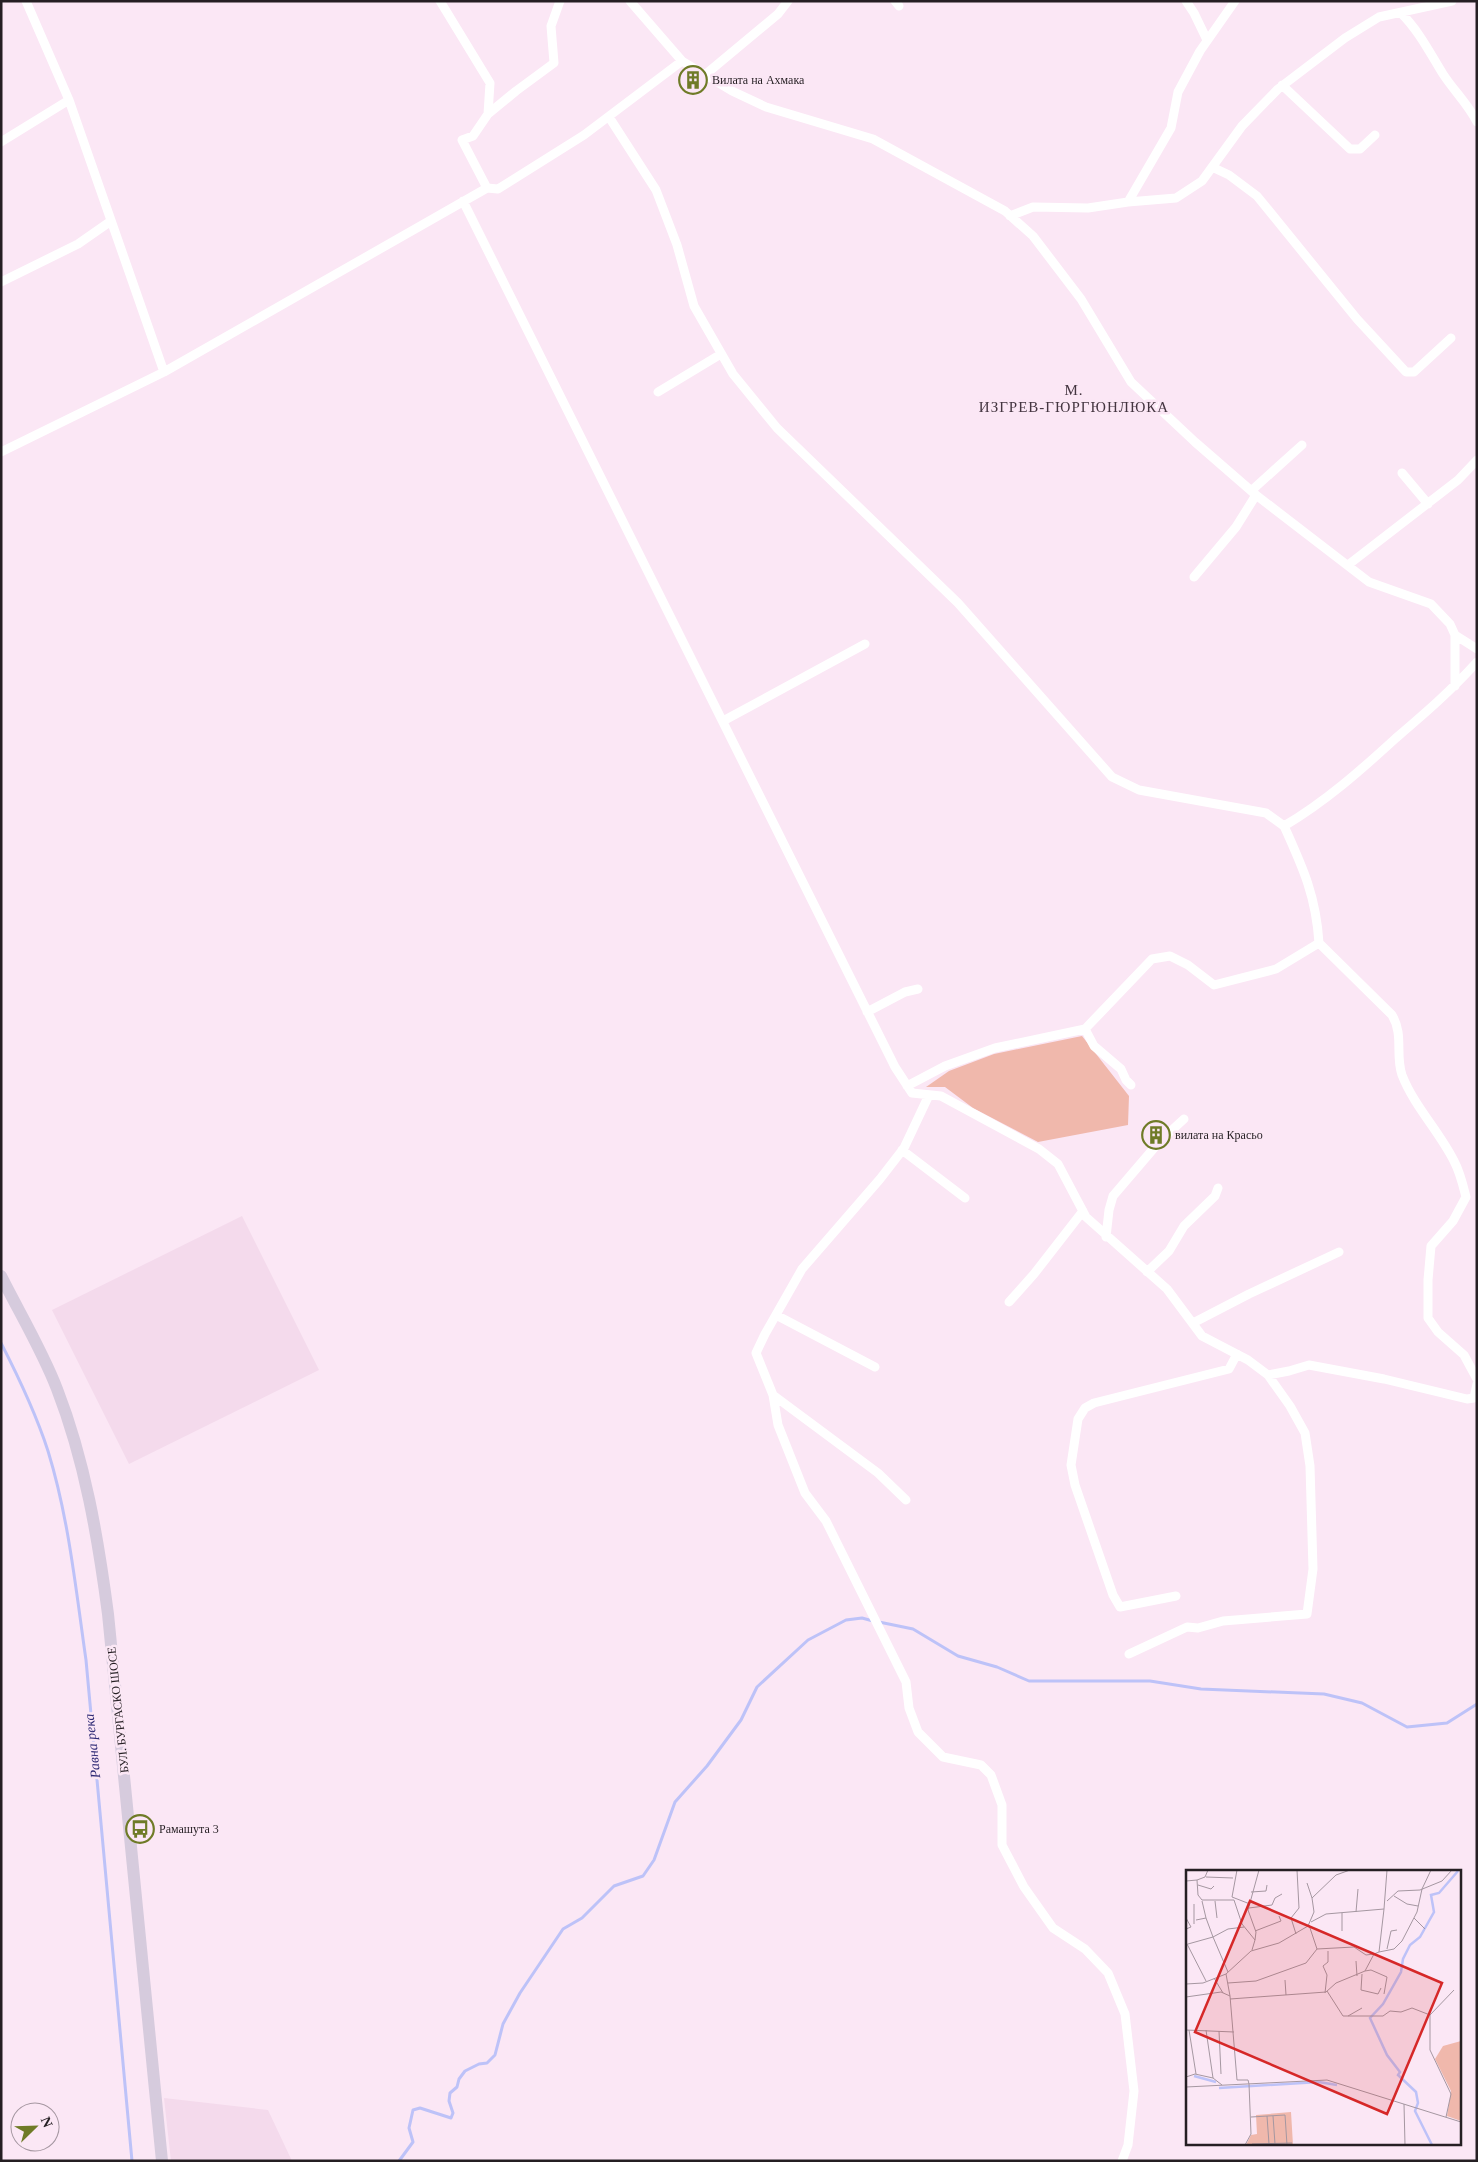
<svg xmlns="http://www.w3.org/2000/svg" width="1478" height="2162" viewBox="0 0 1478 2162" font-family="Georgia,serif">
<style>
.built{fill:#f4daec}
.green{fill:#f0b8ac}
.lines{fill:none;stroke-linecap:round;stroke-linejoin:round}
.stream{stroke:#bdc2f8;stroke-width:3}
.minor{stroke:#fff;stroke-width:9}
.secondary{stroke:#d6cbdd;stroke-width:12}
.labels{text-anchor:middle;stroke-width:5;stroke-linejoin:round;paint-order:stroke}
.poi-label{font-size:12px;fill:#251f23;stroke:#fbe7f5;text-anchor:start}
.street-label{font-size:12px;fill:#251f23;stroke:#fbe7f5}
.water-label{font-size:14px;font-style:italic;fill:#2f2a75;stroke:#fbe7f5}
.quarter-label{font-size:15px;letter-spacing:1px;fill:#443540;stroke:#fbe7f5}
.inset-river{fill:none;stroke:#bdc2f8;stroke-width:2.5}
.inset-road{fill:none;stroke:#a597a1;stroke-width:1}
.view{fill:#d62828;fill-opacity:0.15;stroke:#d62828;stroke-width:2.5}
.inset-edge{fill:none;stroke:#251f23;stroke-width:2.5}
</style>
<rect width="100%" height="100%" fill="#fbe7f5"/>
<path class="built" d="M242 1216 319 1370 129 1464 52 1310Z
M164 2098 268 2110 292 2161H171Z"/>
<path class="green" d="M1082 1036 1129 1096 1128 1125 1038 1142 973 1108 945 1087H926L949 1071 994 1054Z"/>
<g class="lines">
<path class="stream" d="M1 1343C19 1378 36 1414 48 1451 69 1519 76 1591 86 1660L132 2161
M879 1622 913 1629 958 1656 997 1667 1029 1681H1150L1201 1689 1324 1694 1362 1703 1407 1727 1447 1723 1477 1704
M399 2161 413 2142 409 2128 413 2110 420 2108 451 2118 453 2113 449 2101 450 2093 457 2087 459 2079 465 2071 479 2064 487 2063 495 2055 503 2024 520 1993 563 1929 582 1918 614 1886 643 1876 654 1860 675 1802 707 1766 741 1720 757 1687 808 1640 846 1620 862 1618 873 1621"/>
<path class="minor" d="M26 1 69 100 164 372
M895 1 899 6
M1186 1 1194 13 1207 40
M1401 13C1419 31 1430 53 1443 74 1454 91 1468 104 1477 122
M682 61 732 91 766 107 873 139 1005 211 1033 236 1081 299 1131 382 1195 442 1256 495 1369 582 1431 604 1450 624 1455 635 1477 649
M706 74 778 14 788 1
M1282 85 1350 149H1360L1375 135
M488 114 516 91 554 63 551 26 560 1
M609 117 656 190 677 245 694 306 733 374 777 428 958 603 1112 777 1139 790 1266 813 1284 826C1325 802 1361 770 1396 738 1424 714 1452 690 1477 662
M1 142 69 100
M1212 167 1229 175 1257 196 1357 319 1406 372H1414L1451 338
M487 188 498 189 584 135 682 61 630 1
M463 201 895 1067 912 1093 941 1096 1039 1149 1058 1164 1086 1217 1167 1289 1202 1336 1248 1360 1268 1375 1289 1371 1309 1365 1384 1379 1467 1399 1474 1398 1477 1384
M1128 202 1176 198 1202 181 1242 126 1278 89 1345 38 1379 17 1452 1
M1010 216 1033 207 1088 208 1128 202 1171 128 1178 92 1200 51 1235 1
M1 282 78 244 111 221
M658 392 721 354
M1 452 164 372 487 188 462 140 473 136 488 114 490 83 440 1
M1402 473 1428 504
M1251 491 1302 445
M1348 565 1458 480 1477 460
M1194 577 1236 527 1256 495
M1455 635V686
M723 721 865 644
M1284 826C1303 868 1316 896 1319 943L1392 1015C1404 1035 1395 1055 1402 1075 1414 1106 1439 1131 1454 1161 1460 1172 1463 1185 1466 1197L1453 1221 1431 1246 1428 1280V1318L1438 1332 1464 1355 1477 1379
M867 1012 905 992 918 989
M1085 1029 1094 1046 1121 1069 1126 1080 1131 1085
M907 1086 945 1066 995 1048 1085 1029 1152 959 1170 956 1188 965 1214 985 1276 969 1319 943
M929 1095 904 1148 880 1179 802 1269 765 1334 756 1353 773 1395 778 1425 805 1493 826 1521 906 1682 909 1708 918 1732 943 1757 981 1765 991 1775 1002 1805V1845L1024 1887 1053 1928 1085 1949 1108 1973 1125 2014 1134 2091 1128 2145 1122 2161
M902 1150 965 1198
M1106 1237 1109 1210 1113 1196 1160 1141 1184 1119
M1147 1272 1169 1251 1184 1226 1215 1196 1218 1188
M1009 1302 1034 1274 1083 1211
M776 1315 875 1367
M1193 1323 1249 1294 1339 1252
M773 1395 878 1473 906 1500
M1176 1596 1120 1607 1113 1595 1075 1485 1071 1465 1078 1419 1085 1408 1094 1403 1229 1369 1237 1354
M1129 1654 1187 1627 1198 1628 1223 1621 1307 1614 1313 1569 1310 1466 1305 1433 1290 1406 1268 1375"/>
<path class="secondary" d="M1 1276C19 1312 43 1352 57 1389 85 1461 98 1538 108 1614L162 2161"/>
</g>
<defs>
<symbol id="building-ring" viewBox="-11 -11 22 22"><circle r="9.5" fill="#fbe7f5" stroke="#6f7b27" stroke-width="1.5"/><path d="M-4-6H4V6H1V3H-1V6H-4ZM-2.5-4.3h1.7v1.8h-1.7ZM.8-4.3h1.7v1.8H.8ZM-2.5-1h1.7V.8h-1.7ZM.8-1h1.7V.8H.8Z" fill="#6f7b27"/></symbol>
<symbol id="bus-ring" viewBox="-11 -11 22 22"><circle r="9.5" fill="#fbe7f5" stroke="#6f7b27" stroke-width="1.5"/><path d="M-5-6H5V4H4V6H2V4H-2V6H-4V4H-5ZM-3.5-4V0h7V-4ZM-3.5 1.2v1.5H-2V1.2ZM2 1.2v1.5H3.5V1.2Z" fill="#6f7b27"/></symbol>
</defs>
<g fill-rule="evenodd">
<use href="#building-ring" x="677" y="64" width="32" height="32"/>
<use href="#building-ring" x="1140" y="1119" width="32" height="32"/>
<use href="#bus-ring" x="124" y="1813" width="32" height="32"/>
</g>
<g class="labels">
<g class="poi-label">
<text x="712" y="84">Вилата на Ахмака</text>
<text x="1175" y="1139">вилата на Красьо</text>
<text x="159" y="1833">Рамашута 3</text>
</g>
<g class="street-label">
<text transform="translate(118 1710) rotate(-96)" y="4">БУЛ. БУРГАСКО ШОСЕ</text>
</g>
<g class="water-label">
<text transform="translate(92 1746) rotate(-96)" y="5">Равна река</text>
</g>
<g class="quarter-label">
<text x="1074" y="395">М.<tspan x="1074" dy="17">ИЗГРЕВ-ГЮРГЮНЛЮКА</tspan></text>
</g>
</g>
<g transform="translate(1186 1870)">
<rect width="275" height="275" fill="#fbe7f5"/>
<path d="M275 171V251L261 246 265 221 249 189 257 176ZM105 242 107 275H60L65 265 71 264 70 245Z" fill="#f0b8ac"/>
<path class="inset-river" d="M8 206 30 212M33 218 133 212 151 215M246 275 229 241 232 233 230 222 212 205 214 202 201 185 184 148 197 134 215 102 217 89 224 75 234 67 248 42 245 25 253 23 272 1"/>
<path class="inset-road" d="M51 0 46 27 64 34M20 7 47 8M11 10 19 7 22 0M0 11 11 10 12 25 16 30H48L56 54 69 70 66 80M121 13 126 28M12 15 25 19 28 16M65 22 80 21 81 15M208 26 221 34 232 36M29 31 31 48M201 31 212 21 234 20 256 11 266 0M8 34V54M63 38 86 35 89 28 96 24M198 39 201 0M170 42 172 19M156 43V61M20 48 27 67 42 59 58 57M228 48 239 59M10 50 20 48 16 31M125 52 140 44 198 39 193 82 188 84M0 59 5 57 0 48M69 61 95 51 93 46M110 64 105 48 113 38 111 0M69 70 70 62 62 40 73 0M0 72 20 111M2 74 27 67 42 102M201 79 205 61 211 60M193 82 208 79 216 71 231 42 236 19 245 0M170 91 171 106M179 101 185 100 201 107 198 124M40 104 65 81 93 73 122 56 128 42 126 28 150 5 164 0M176 104 175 120 192 124 195 118M28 108 37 123M99 110 100 125M42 113 70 111 120 93 131 79 123 55M0 114 17 113 40 104 44 126M141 121 157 146H197L204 141 215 142 226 138 244 145M139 123 141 105 137 96 142 92V81M0 127 35 122 44 126 51 210H62L63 214 65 264 59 275M44 129 140 122 150 113 179 101 188 84 180 85 168 77 131 79M162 146 176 138M0 160 48 162M3 160 10 204M20 160 27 208M33 161 35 204M0 207 9 204 27 208 36 215M0 217 141 210 275 252M218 234 219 275M81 246 83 274M87 246 89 274M65 247 99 245 101 275M260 247 265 224 244 180V145L268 120M66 274 106 273"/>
<path class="view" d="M64 31 256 113 201 244 9 162Z"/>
<rect width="275" height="275" class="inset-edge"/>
</g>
<rect width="1478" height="2162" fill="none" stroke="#251f23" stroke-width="5"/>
<g transform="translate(35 2127) rotate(67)"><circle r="24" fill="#fbe7f5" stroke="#a597a1"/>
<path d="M0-4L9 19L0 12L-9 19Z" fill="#6f7b27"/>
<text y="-8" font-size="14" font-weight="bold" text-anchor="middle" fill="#251f23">N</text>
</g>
</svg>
